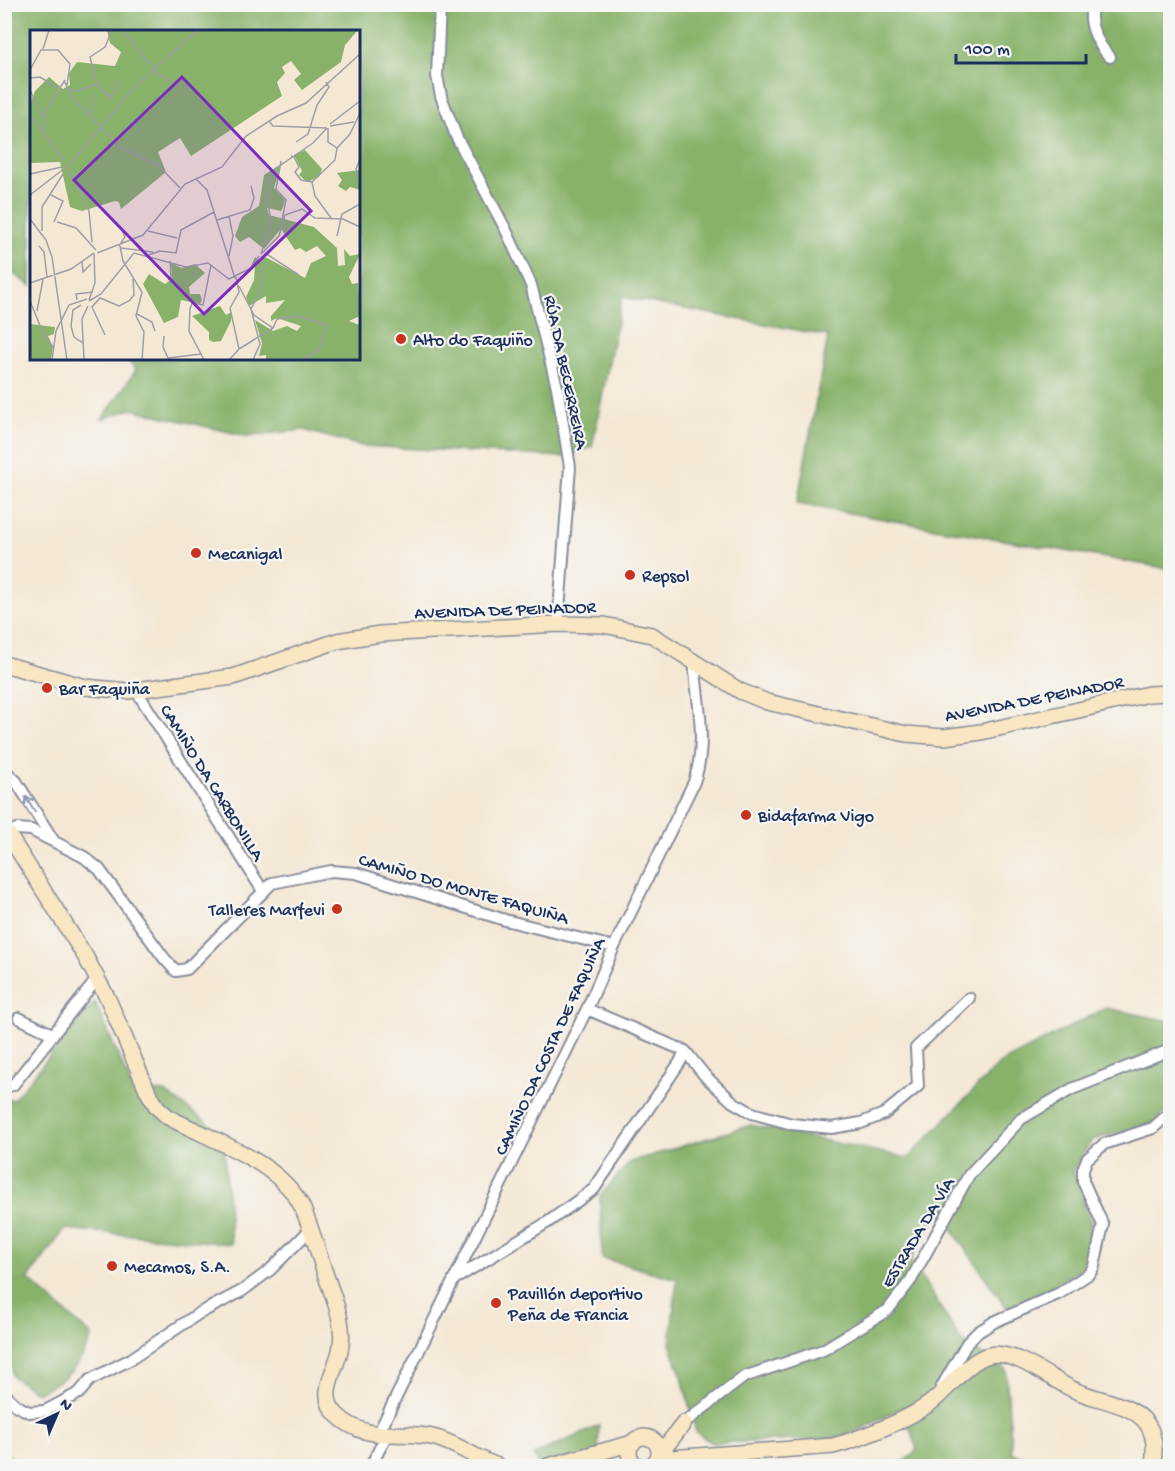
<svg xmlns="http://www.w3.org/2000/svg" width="1175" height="1471" viewBox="0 0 1175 1471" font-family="'Gochi Hand',sans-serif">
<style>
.forest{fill:#88b26a;stroke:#527064;stroke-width:1.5}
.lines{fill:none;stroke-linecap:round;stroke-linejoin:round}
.street-casing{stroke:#888c9a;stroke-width:14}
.secondary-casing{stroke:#888c9a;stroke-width:18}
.street{stroke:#fff;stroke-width:10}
.secondary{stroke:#f9e7c3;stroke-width:15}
.oneway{stroke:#8d97ae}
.poi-dot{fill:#c8321e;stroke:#f6f6f2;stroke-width:2}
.labels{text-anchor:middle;stroke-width:4.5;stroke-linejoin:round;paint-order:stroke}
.poi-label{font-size:18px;fill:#1b2f5e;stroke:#f6f6f2;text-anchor:start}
.street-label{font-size:18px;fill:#1b2f5e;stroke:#f6f6f2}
.inset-road{fill:none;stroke:#9d9ea5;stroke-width:1.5}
.view{fill:#7b2cbf;fill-opacity:0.15;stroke:#7b2cbf;stroke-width:3}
.inset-edge{fill:none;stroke:#1b2f5e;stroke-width:3}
</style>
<rect width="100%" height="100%" fill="#f6f6f2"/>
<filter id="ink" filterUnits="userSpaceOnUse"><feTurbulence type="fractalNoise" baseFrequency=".0167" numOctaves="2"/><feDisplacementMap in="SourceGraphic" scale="12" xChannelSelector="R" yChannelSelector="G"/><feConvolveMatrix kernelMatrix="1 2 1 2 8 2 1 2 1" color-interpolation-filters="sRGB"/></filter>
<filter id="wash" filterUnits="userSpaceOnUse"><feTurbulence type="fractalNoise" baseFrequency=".008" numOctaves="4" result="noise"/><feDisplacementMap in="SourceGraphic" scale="24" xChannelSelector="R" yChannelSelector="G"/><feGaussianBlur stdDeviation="1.35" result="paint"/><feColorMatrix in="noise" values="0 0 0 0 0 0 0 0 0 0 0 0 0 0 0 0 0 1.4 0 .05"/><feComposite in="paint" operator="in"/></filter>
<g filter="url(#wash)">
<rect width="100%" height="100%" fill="#f4e8d5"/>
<path class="forest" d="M4 5H1170V569L797 504 828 336 622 297 592 447 563 457 362 446 303 430 246 436 131 409 102 419 136 370 127 359 358 358V32H32L31 286 5 268Z
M95 1002 133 1090 165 1092 223 1134 231 1244 65 1229 28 1279 92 1336C79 1368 68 1378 37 1393L12 1376 9 1335 5 1333 4 1098 13 1100Z
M1106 1008 1170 1021V1109L1153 1123 1092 1140 1073 1170 1091 1222 1084 1266 1034 1299 1006 1307 939 1211 911 1260 961 1341 1006 1370 1012 1453 1047 1466H899L917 1450 903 1407 856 1432 829 1439 712 1443 696 1432 682 1377 670 1344 677 1279 602 1258 600 1196 630 1162 751 1125 908 1158 1000 1063Z
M599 1426 598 1463H618L616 1466H540L533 1455Z
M5 1455 31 1466H5Z"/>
</g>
<g filter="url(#ink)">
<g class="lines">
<defs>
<path id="street" d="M440 4 437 76 441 96 456 136 506 230 531 285 557 387 570 467 558 624
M1093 4C1086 22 1098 45 1110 57
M136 690 263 891
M4 770 16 781 53 840
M7 833 17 829 31 830 84 857 99 869 164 958 176 971 187 969 272 883 331 871 356 873 505 920 614 947
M587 1009 685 1051 706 1077 733 1102 752 1113 792 1124 832 1128 861 1123 884 1114 918 1086 916 1048 969 998
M19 1018 52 1034
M4 1087 13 1085 97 979
M458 1277 548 1222 594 1189 680 1062 685 1051
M941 1388 967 1343 978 1332 994 1322 1060 1293 1090 1273 1094 1266 1103 1225 1083 1181V1169L1087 1159 1104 1144 1153 1128 1170 1113
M4 1394 17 1406 29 1412 45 1411 79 1393 90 1380 131 1359 198 1314 242 1291 270 1270 310 1230
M684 1423 744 1377 823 1350 888 1310 911 1280 969 1175 1021 1119 1072 1089 1170 1050
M378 1434 587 1009 614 947 694 782C708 741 697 702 694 660
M371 1466 386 1436
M631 1466 633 1461"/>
<path id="secondary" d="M4 664 85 687 128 691 233 677 337 641 380 634 558 624 604 625 652 635 740 691 767 702 906 734 944 737 981 732 1149 694 1170 693
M4 828 85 956 108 999 148 1092 157 1107 168 1117C209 1139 281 1162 302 1207 312 1229 318 1253 326 1276 334 1299 346 1325 340 1351 335 1372 317 1396 337 1415 368 1445 401 1428 436 1438 458 1444 476 1459 498 1466
M629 1452a15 15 0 1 1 30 0a15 15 0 1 1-30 0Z
M659 1455 684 1423
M657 1459 833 1446C860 1439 907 1420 929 1404 949 1390 965 1362 989 1355 1013 1349 1051 1379 1072 1389 1094 1400 1126 1402 1143 1419 1156 1432 1155 1450 1153 1466
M548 1466 633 1443"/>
</defs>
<use href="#street" class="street-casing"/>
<use href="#secondary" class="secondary-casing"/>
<use href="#street" class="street"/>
<use href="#secondary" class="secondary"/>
</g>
<defs><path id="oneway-shaft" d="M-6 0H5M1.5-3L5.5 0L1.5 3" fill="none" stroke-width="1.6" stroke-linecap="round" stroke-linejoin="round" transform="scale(1.5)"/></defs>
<use class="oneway" href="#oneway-shaft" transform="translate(30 804) rotate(-122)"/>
</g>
<g class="poi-dot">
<circle cx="401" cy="339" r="6"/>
<circle cx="196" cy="553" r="6"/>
<circle cx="630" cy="575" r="6"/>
<circle cx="47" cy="688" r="6"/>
<circle cx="746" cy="815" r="6"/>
<circle cx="337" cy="909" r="6"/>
<circle cx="112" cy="1266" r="6"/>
<circle cx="496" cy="1303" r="6"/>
</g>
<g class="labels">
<g class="poi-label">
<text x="413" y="345">Alto do Faquiño</text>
<text x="208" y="559">Mecanigal</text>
<text x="642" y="581">Repsol</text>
<text x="59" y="694">Bar Faquiña</text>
<text x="758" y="821">Bidafarma Vigo</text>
<text x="325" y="915" text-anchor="end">Talleres Marfevi</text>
<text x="124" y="1272">Mecamos, S.A.</text>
<text x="508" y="1299">Pavillón deportivo<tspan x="508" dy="21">Peña de Francia</tspan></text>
</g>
<g class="street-label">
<text transform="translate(567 372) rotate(78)" y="6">RÚA DA BECERREIRA</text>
<text transform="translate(505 609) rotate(-2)" y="6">AVENIDA DE PEINADOR</text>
<text transform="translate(1034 698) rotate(-11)" y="6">AVENIDA DE PEINADOR</text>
<text transform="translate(213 782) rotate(58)" y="6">CAMIÑO DA CARBONILLA</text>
<text transform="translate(464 888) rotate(16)" y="6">CAMIÑO DO MONTE FAQUIÑA</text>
<text transform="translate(549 1046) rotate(-65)" y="6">CAMIÑO DA COSTA DE FAQUIÑA</text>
<text transform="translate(917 1232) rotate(-59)" y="6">ESTRADA DA VÍA</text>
</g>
</g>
<g transform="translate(30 30)">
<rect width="330" height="330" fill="#f4e8d5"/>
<path d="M77 0H328L315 15 311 32 272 60 264 50 271 44 261 31 252 37 255 43 247 52 252 66 161 126 150 108 128 122 136 142 91 179 89 172 85 171 52 181 40 177 30 132 0 133V74L5 61 19 47 33 59 40 55 39 43 47 32 85 36 91 22 80 13ZM275 120 292 139 289 147 277 152 269 145 272 141 264 125ZM251 134 244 158 255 170 253 177 251 181 237 178 239 185 284 197 307 218 308 236 315 235 314 219 320 226 330 224 319 247 322 254 328 253 330 286 319 291 330 295V330H236V325L229 326 232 313 225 290 243 301 257 296 267 301 271 296 247 288 241 291V286L255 270 236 273V266L219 276 216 267 224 250 225 237 221 236 225 227 230 231 235 227 275 248 281 233 296 226 287 216 276 222 270 218 265 220 251 199 234 219 219 207 210 212 205 206 212 187 229 176 234 145ZM330 140V160L320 157 316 161 308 156 312 150 307 143ZM141 233 152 238 165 234 175 243 159 257 160 264H170L172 270 170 274 151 270 148 287 134 293 113 254 119 244 135 254 142 249ZM190 276 196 285 202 282 201 291 191 311 183 312 179 310V302L162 286ZM0 294 25 297 24 304 18 306 23 317 21 330H0Z" fill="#88b26a"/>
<path class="inset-road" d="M92 0 127 43 151 57M13 19 19 0M0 40 11 20H28L40 34 37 55M0 48 10 47 28 58M34 51 43 68 91 118 129 136 150 158M67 54 83 71M39 59 48 61 67 54 60 27 75 17 82 0M0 60 13 88M79 66 86 61 88 49M60 84 63 63M0 85 34 130M239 91 243 96 297 98M300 94 330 71M300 96 324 92M298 98V112L307 118 305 130 282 152 285 166 301 188M13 101 16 79 35 50M266 112 278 104 287 75 299 57 296 52M307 118 320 104 330 83M261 126 264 127 269 137 265 142 271 150 282 152M330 129 326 139 330 146M251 131 246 159 256 170 252 190M40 140 59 181 62 212M0 144 32 137M166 149 177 160 205 248M0 165 40 134 101 61 167 0M21 165 33 171 24 192M0 189 16 210 22 227 37 330M187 190 220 180 224 168 221 156M27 192 46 198 66 220M12 201V177L33 144M118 201 147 208M307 206 312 184 330 174M9 216 14 222 17 247M89 216 95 207 91 198M90 216 93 231 112 262 106 286 114 302 112 330M91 218 123 222M67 223 113 205 155 154 192 137 216 106 247 86 276 73 330 24M235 223 269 245M231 224 241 191 236 162 245 139 283 113 297 98M231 224 249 206 255 185 272 179 285 188 313 189 330 197M118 225 130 221 146 223 151 200 184 182M199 226 203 206 199 186M52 231 53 242 61 234M138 250 141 248 140 231M0 253 41 239 64 223M209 256 224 285 243 298 247 289 268 286 296 295 289 320 272 330M47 270 46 264 63 262M59 270 65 253 64 223M0 271 13 303 23 317M59 271 71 264 104 223 156 237 178 233 199 249 221 238 229 226M51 275 43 280 41 296 44 307 53 313M7 281 13 249M107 284 122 292 125 301M75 305 62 277 70 268 89 276 99 271 104 265 103 249M134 306 133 317 139 330M209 319 243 298M138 328 171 324M22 330 26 301 39 275 57 269M54 330 52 289 58 276M174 330 159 301 160 279 162 273 173 275 181 235M199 330 209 319 200 278 209 262 206 247M223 330 230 314 221 279 231 259 232 227"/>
<path class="view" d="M152 47 281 181 174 284 44 150Z"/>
<rect width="330" height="330" class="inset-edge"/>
</g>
<rect width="1175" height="1471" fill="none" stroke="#f6f6f2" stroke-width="24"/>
<g transform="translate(57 1414) rotate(44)" stroke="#f6f6f2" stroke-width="4.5" paint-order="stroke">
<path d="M0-4.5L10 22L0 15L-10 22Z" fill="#1b2f5e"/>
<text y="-9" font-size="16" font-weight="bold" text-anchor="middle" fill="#1b2f5e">N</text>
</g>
<path d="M956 54v9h130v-9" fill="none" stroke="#1b2f5e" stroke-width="3"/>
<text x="965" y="54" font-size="18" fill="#1b2f5e" stroke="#f6f6f2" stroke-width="4.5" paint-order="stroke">100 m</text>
</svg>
